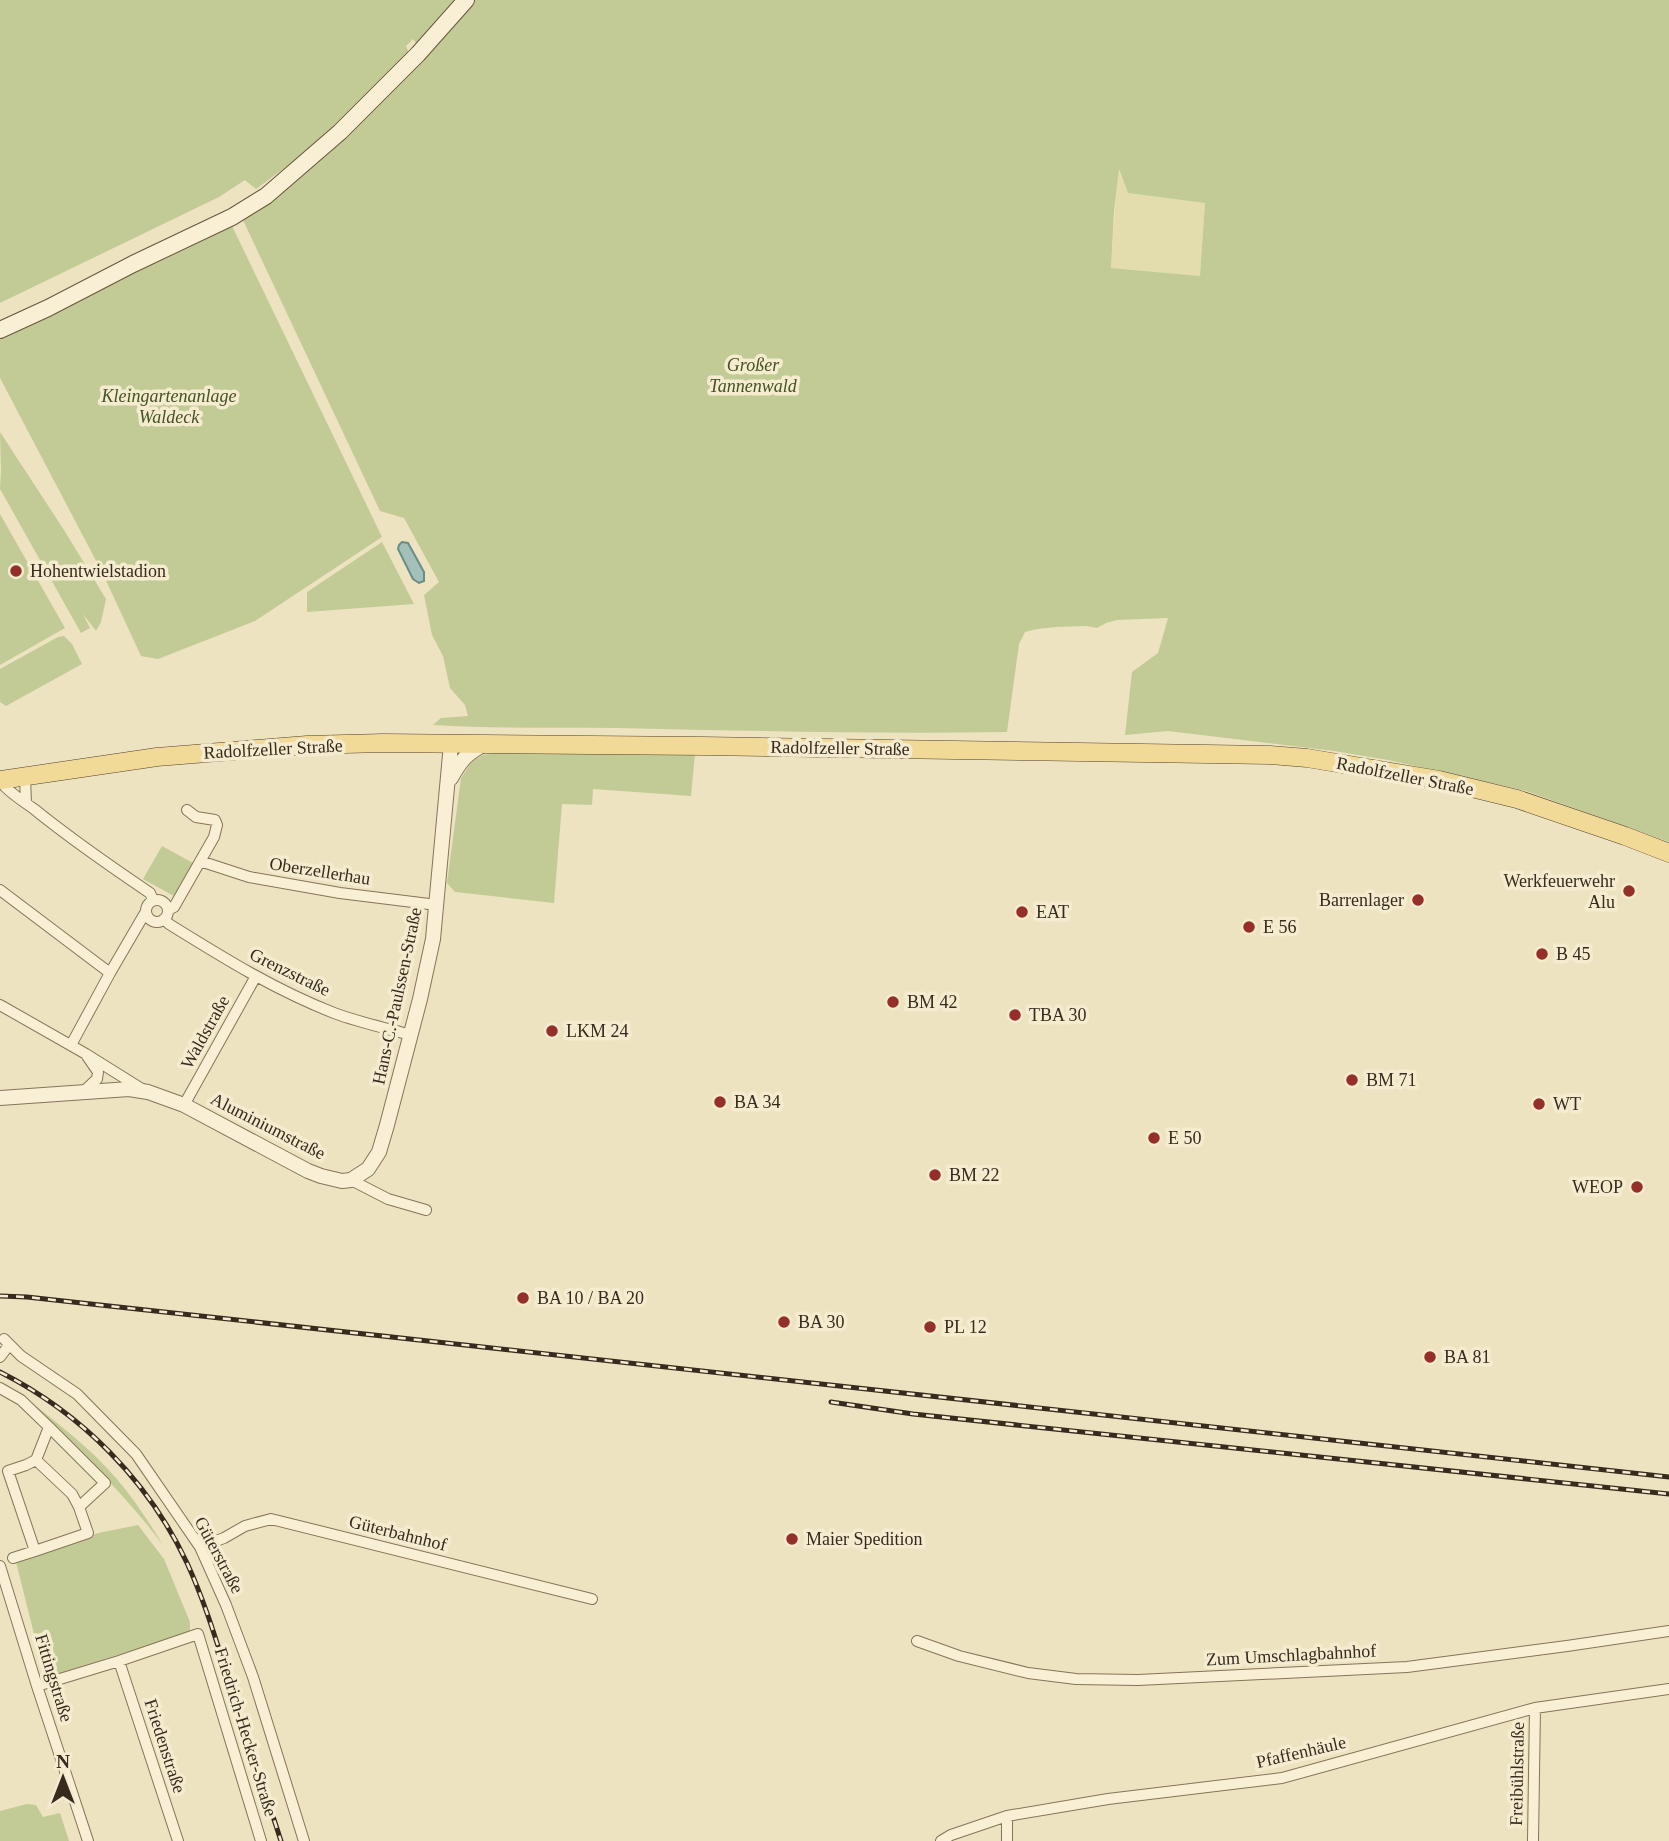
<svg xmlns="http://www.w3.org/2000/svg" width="1669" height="1841" viewBox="0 0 1669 1841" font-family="Georgia,serif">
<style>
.farmland{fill:#e3ddae}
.green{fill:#c2cb95;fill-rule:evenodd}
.water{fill:#a3c0b9;stroke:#6b8d87;stroke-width:2}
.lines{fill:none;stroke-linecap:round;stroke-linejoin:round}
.minor-casing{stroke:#867459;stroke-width:12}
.tertiary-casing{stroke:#867459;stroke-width:16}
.secondary-casing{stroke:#68553c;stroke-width:18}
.primary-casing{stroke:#54412d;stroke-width:19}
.minor{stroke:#f8efd4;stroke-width:10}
.tertiary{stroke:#f8efd4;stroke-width:14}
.secondary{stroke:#f8efd4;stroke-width:16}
.primary{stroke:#f1da98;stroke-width:18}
.rail-casing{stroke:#362b1d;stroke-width:5}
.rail{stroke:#f5ecd0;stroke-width:2.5;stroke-dasharray:8;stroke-linecap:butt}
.poi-dot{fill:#952f29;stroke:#f5ecd0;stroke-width:2.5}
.labels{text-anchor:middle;stroke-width:7;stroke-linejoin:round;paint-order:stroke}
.park-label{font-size:18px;font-style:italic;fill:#445224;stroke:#f5ecd0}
.poi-label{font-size:18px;fill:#362b1d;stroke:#f5ecd0;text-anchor:start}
.street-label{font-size:18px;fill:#362b1d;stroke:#f5ecd0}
</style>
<rect width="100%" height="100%" fill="#ede3c1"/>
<path class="farmland" d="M1118 168 1128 193 1205 203 1200 276 1111 268Z"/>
<path class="green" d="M0 0H458L418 46 413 39 406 46 410 55 310 149 256 189 245 180 219 197 0 303Z
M473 0H1669V842L1523 790 1388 760 1334 751 1168 731 1125 735 1132 672 1158 653 1168 618 1117 620 1106 623 1097 628 1087 626 1056 627 1037 629 1025 632 1019 644 1007 732C877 734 748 731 619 728 557 727 495 729 433 725L441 718 468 716 465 705 450 688 443 656 432 635 424 595 439 582 404 518 380 511 242 218 261 206 318 163 417 62ZM1119 169 1128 193 1205 203 1200 276 1111 268 1114 211Z
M232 226 382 537 255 621 158 659 141 656 102 572 0 378V336Z
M0 432 64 530 106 599 101 622 96 631 83 614 90 628 81 633 0 489 1 470Z
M0 514 65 628 0 665Z
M382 542 414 604 307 612V592Z
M64 636 72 644 82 664 6 706 0 702V669L58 637Z
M504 751 695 754 691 796 593 789 592 805 562 804 554 903 455 892 447 883 461 778 471 762 483 755Z
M162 846 193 863 174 896 143 879Z
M31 1402C61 1426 91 1449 116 1478 134 1499 149 1522 163 1545 124 1493 77 1448 31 1402Z
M138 1525 164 1559 190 1622V1632L45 1678 36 1651 35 1638 16 1562 98 1533Z
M27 1804 36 1805 43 1817 60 1813 69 1841H0V1811Z"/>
<path class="water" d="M402 542 408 543 424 572V581L419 583 413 579 398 549 399 545Z"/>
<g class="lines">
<defs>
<path id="minor" d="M25 777 26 803
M0 781C9 793 22 800 34 809 71 839 110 866 150 893L153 900
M200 861 249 877 340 893 437 905
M0 890 110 973
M146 911a11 11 0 1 1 22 0a11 11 0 1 1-22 0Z
M168 910 174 907 214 837 217 825 215 820 196 817 187 810
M164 919 169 924C222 957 275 990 334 1013 358 1022 385 1028 411 1035
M0 1005 86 1054 142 1089
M71 1045 110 973 145 913
M82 1093 97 1079 98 1072 87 1056
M184 1105 256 976
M351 1180 388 1199 426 1210
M4 1339 21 1356 77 1394 136 1454 200 1547 226 1605 253 1677 304 1841
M0 1357 9 1345
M0 1388 21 1400 49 1427 36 1460 26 1465 8 1471 35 1551 13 1558
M36 1460 72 1494 79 1507 105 1483 49 1427
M200 1547 224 1538 245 1526 271 1519 592 1599
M35 1551 88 1533 79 1507
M0 1566 37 1686 88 1841
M917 1641 959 1656 1028 1673 1076 1679 1138 1680 1407 1667 1567 1646 1669 1631
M119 1661 178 1841
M37 1686 119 1661 198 1634 261 1841
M1007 1816V1841
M941 1841 951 1835 1007 1816 1108 1799 1282 1778 1535 1708 1669 1689
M1533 1841 1535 1708"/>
<path id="tertiary" d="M451 778C461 760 466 754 485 744
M0 1098 129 1089 148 1092 184 1105 308 1171 321 1176 342 1181 351 1180 368 1169 379 1152 387 1125 420 999 433 939 451 744"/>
<path id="secondary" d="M0 330 48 308 133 264 232 217 266 196 340 132 418 54 466 0"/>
<path id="primary" d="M0 780 157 757 307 745 383 743 703 746 1270 755 1307 758 1439 780 1517 799 1625 836 1669 853"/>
</defs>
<use href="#minor" class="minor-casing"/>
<use href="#tertiary" class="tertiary-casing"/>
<use href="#secondary" class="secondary-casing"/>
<use href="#primary" class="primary-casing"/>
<use href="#minor" class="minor"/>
<use href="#tertiary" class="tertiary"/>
<use href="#secondary" class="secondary"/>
<use href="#primary" class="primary"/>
<defs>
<path id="rail" d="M0 1296 27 1297 1669 1477
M0 1372C81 1413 148 1480 187 1563 205 1602 217 1643 230 1684 247 1736 264 1789 281 1841
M831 1402 913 1414 1669 1494"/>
</defs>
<use href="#rail" class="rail-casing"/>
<use href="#rail" class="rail"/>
</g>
<g class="poi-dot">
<circle cx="16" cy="571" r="7"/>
<circle cx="1629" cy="891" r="7"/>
<circle cx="1418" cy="900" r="7"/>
<circle cx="1022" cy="912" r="7"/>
<circle cx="1249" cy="927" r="7"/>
<circle cx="1542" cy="954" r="7"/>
<circle cx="893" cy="1002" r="7"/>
<circle cx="1015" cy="1015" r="7"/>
<circle cx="552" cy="1031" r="7"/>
<circle cx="1352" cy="1080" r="7"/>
<circle cx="720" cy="1102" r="7"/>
<circle cx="1539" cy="1104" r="7"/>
<circle cx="1154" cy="1138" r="7"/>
<circle cx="935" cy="1175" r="7"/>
<circle cx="1637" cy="1187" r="7"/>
<circle cx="523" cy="1298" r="7"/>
<circle cx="784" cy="1322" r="7"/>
<circle cx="930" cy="1327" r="7"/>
<circle cx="1430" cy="1357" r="7"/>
<circle cx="792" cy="1539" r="7"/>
</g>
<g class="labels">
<g class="park-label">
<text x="753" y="371">Großer<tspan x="753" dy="21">Tannenwald</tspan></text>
<text x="169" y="402">Kleingartenanlage<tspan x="169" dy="21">Waldeck</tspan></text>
</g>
<g class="poi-label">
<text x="30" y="577">Hohentwielstadion</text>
<text x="1615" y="887" text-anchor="end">Werkfeuerwehr<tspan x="1615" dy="21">Alu</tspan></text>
<text x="1404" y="906" text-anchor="end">Barrenlager</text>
<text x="1036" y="918">EAT</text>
<text x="1263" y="933">E 56</text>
<text x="1556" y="960">B 45</text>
<text x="907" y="1008">BM 42</text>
<text x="1029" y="1021">TBA 30</text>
<text x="566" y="1037">LKM 24</text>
<text x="1366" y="1086">BM 71</text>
<text x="734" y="1108">BA 34</text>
<text x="1553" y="1110">WT</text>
<text x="1168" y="1144">E 50</text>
<text x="949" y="1181">BM 22</text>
<text x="1623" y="1193" text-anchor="end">WEOP</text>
<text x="537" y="1304">BA 10 / BA 20</text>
<text x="798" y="1328">BA 30</text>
<text x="944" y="1333">PL 12</text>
<text x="1444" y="1363">BA 81</text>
<text x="806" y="1545">Maier Spedition</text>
</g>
<g class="street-label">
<text transform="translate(840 748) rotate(1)" y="6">Radolfzeller Straße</text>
<text transform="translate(273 749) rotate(-3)" y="6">Radolfzeller Straße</text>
<text transform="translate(1405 776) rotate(11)" y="6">Radolfzeller Straße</text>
<text transform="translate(320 871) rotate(9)" y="6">Oberzellerhau</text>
<text transform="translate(290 972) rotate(26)" y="6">Grenzstraße</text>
<text transform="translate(397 996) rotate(-78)" y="6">Hans-C.-Paulssen-Straße</text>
<text transform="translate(205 1032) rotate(-61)" y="6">Waldstraße</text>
<text transform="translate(268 1126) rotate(27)" y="6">Aluminiumstraße</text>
<text transform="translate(398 1533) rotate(14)" y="6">Güterbahnhof</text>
<text transform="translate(219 1555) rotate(62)" y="6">Güterstraße</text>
<text transform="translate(1291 1655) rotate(-3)" y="6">Zum Umschlagbahnhof</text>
<text transform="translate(54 1678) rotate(73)" y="6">Fittingstraße</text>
<text transform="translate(246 1732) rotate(73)" y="6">Friedrich-Hecker-Straße</text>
<text transform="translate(165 1746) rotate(72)" y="6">Friedenstraße</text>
<text transform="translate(1301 1752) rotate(-13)" y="6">Pfaffenhäule</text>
<text transform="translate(1517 1774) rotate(-89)" y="6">Freibühlstraße</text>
</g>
</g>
<g transform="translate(63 1778)" stroke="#f5ecd0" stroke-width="5" paint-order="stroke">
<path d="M0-5L12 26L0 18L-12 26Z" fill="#362b1d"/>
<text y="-10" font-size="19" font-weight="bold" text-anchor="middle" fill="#362b1d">N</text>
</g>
</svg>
